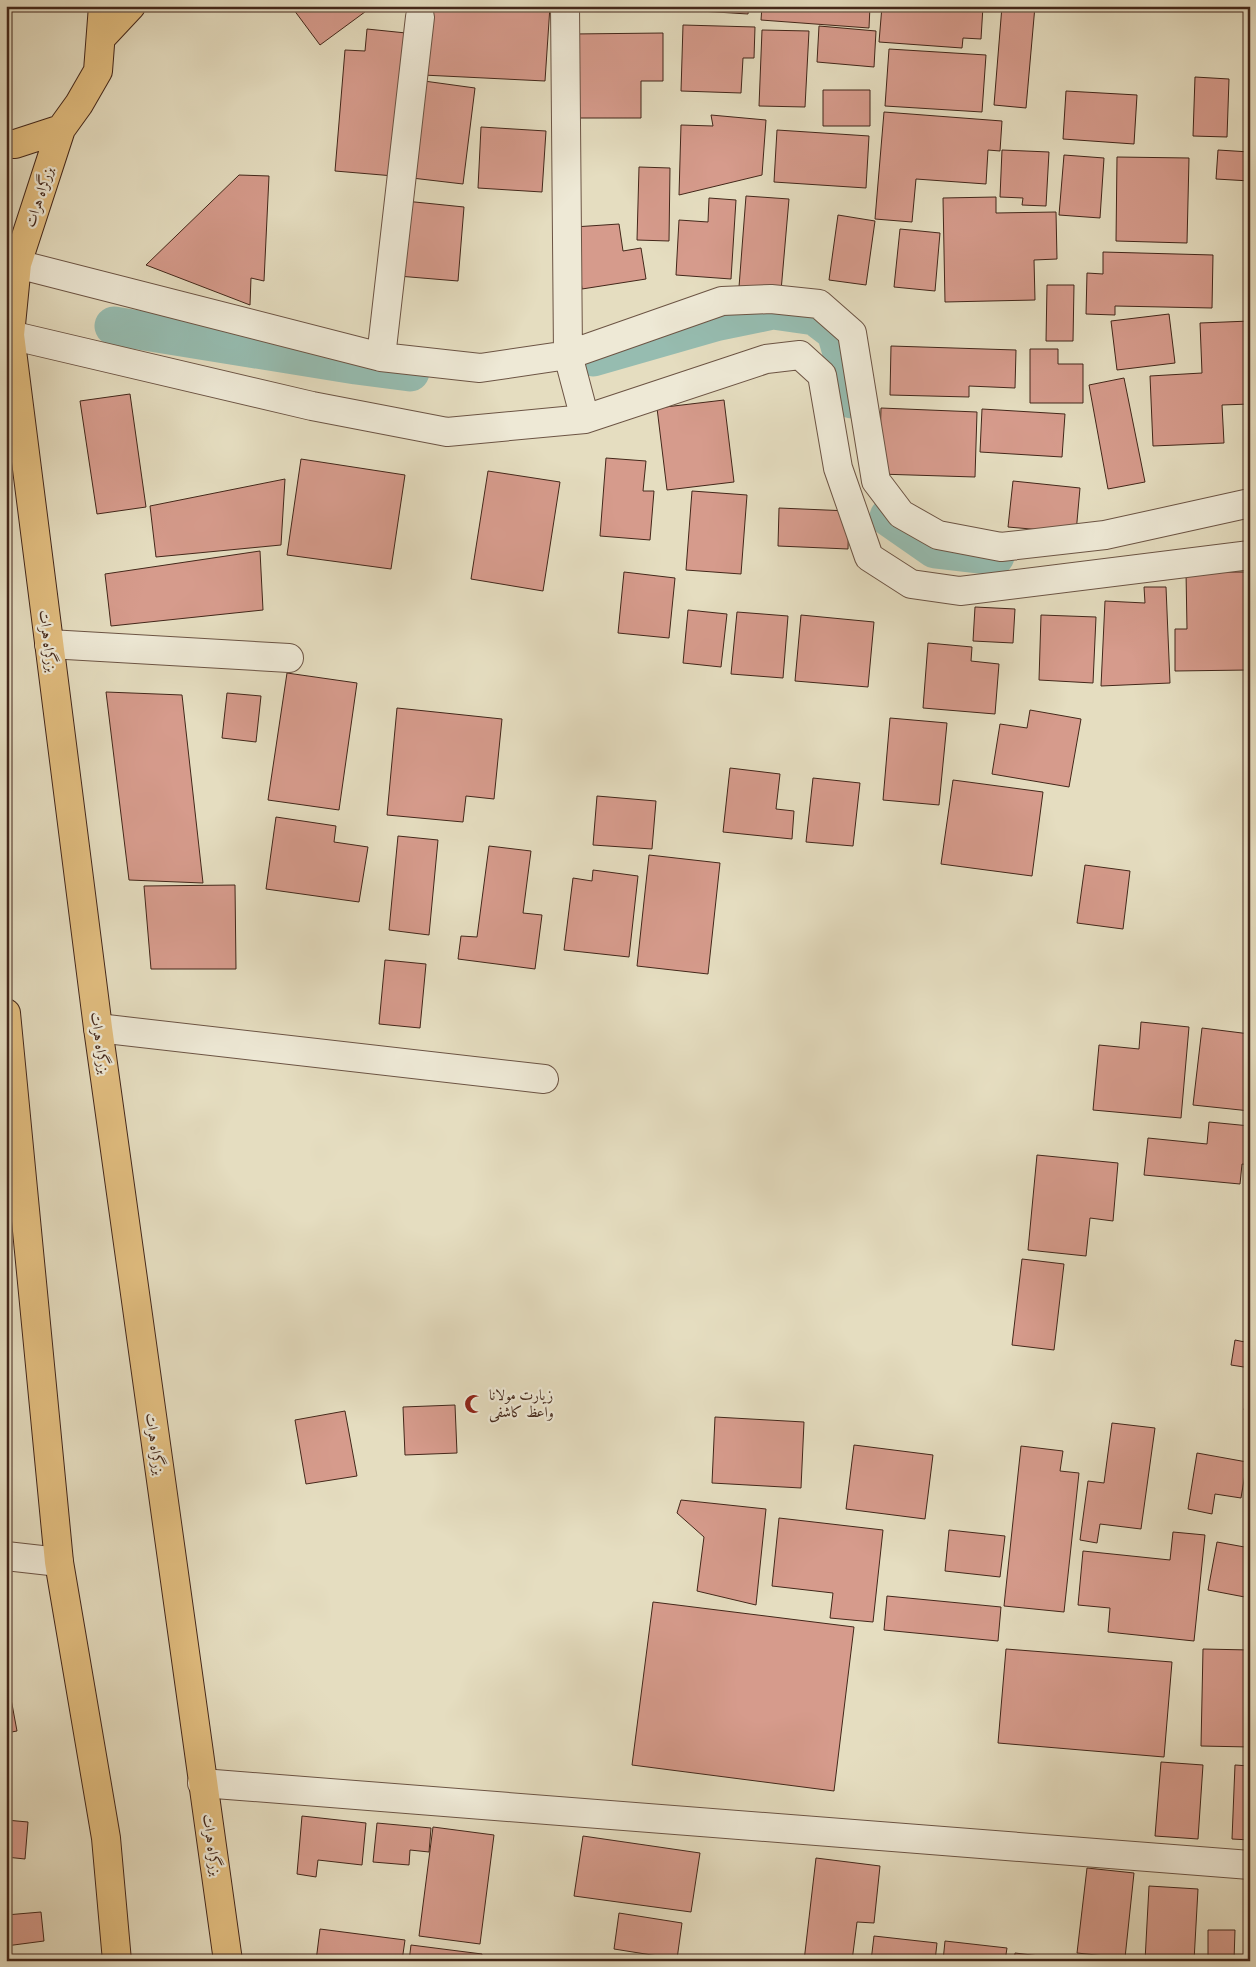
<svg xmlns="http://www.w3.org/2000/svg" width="1256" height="1967" viewBox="0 0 1256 1967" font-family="'Gentium Book Plus',Amiri,serif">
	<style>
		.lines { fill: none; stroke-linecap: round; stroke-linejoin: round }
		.canal { stroke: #96bcb0; stroke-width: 39 }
		.building { fill: #d69b8c; stroke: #43271a }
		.minor-casing { stroke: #6c5444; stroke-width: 30 }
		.trunk-casing { stroke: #43271a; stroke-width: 30 }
		.minor { stroke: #eee9d6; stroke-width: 28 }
		.trunk { stroke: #e2be80; stroke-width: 28 }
		.labels { text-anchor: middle; stroke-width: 4.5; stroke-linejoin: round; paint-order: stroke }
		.street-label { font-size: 15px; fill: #43271a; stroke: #eee9d6 }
		.poi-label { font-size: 15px; fill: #43271a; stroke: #eee9d6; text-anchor: start }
	</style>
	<rect width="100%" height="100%" fill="#e5ddc0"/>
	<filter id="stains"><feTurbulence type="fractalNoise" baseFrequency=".004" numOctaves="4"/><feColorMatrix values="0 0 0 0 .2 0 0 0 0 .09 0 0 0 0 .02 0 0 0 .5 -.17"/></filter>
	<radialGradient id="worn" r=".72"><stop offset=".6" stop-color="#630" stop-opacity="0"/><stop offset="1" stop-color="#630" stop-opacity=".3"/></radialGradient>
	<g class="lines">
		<path class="canal" d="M114 326 356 365 410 372
			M593 357 715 322 773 310 815 316 836 332 847 370 852 399
			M889 517 935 549 995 556"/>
	</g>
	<path class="building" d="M291 6H373L320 45Z
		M427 6H550L545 81 423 75Z
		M685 6H749L748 14 684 10Z
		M762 6H870L869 28 761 20Z
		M882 6H983L981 39 963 38 962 48 879 42Z
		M1002 6H1035L1026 108 994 105Z
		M683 25 755 27 754 58H743L741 93 681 91Z
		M819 26 876 31 874 67 817 62Z
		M367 29 406 33 394 176 335 171 345 50 365 51Z
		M762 30 809 31 805 107 759 106Z
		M663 33V81H641V118H574L573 34Z
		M889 49 986 55 982 112 885 106Z
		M1195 77 1229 79 1227 137 1193 136Z
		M424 81 475 88 463 184 412 178Z
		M823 90H870V126H823Z
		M1066 91 1137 95 1134 144 1063 139Z
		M884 112 1002 121 1000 151 988 150 986 184 916 179 912 222 875 219Z
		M711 115 766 120 762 175 679 195 681 125 713 126Z
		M481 127 546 131 542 192 478 188Z
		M777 130 869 136 866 188 774 182Z
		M1002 150 1049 152 1046 206 1022 205 1023 198 1000 197Z
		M1218 150 1250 152V181L1216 179Z
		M1064 155 1104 158 1100 218 1059 215Z
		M1117 157 1189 158 1187 243 1116 241Z
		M639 167 670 168 669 241 637 240Z
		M239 175 269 176 264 281 251 278 250 305 146 265Z
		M746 196 789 199 781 291 739 287Z
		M996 197V213L1056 212 1057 259 1034 260 1035 300 945 302 943 198Z
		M709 198 736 200 731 279 676 275 679 220 708 222Z
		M405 201 464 207 458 281 398 276Z
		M838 215 875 221 866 285 829 280Z
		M619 224 623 251 641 248 646 279 582 289 574 227Z
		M900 229 940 233 935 291 894 287Z
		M1103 252 1213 255 1212 308 1115 306V315L1086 314 1087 273 1103 274Z
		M1047 285H1074L1073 341H1046Z
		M1169 314 1175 363 1117 370 1111 321Z
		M1250 321V404L1222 405 1224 443 1153 446 1150 376 1202 373 1200 323Z
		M891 346 1016 350 1015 388 969 386V397L890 395Z
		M1030 349H1058V364H1083V403H1030Z
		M1124 378 1145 482 1108 489 1089 385Z
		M130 394 146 507 97 514 80 401Z
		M724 400 734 482 667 490 657 408Z
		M881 408 977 412 975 477 879 474Z
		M982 409 1065 414 1062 457 980 452Z
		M606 458 646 461 643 491H654L650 540 600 536Z
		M301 459 405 475 391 569 287 555Z
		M488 471 560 482 543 591 471 579Z
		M285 479 281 545 156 557 150 506Z
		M1013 481 1080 488 1076 533 1008 527Z
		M692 491 747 495 741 574 686 570Z
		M779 508 849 511 848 549 778 546Z
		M260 551 263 610 111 626 105 574Z
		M624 572 675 578 669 638 618 633Z
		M1186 572H1247L1248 670 1175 671V629H1187Z
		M1144 587H1166L1170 683 1101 686 1105 601 1145 603Z
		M975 607 1015 609 1013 643 973 641Z
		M688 610 727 614 721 667 683 663Z
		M737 612 788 616 783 678 731 674Z
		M801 615 874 622 868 687 795 681Z
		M1041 615 1096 617 1093 683 1039 680Z
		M928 643 972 647 971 661 999 664 995 714 923 708Z
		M287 673 357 683 339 810 268 800Z
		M106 692 182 695 203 883 129 880Z
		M227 693 261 696 256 742 222 738Z
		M397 708 502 719 494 799 466 796 463 822 387 815Z
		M1030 710 1081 719 1069 787 992 774 1000 724 1027 728Z
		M890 718 947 723 939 805 883 800Z
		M1250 737V816H1249L1245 738Z
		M730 768 780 774 776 809 794 811 792 839 723 832Z
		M813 778 860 783 853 846 806 842Z
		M953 780 1043 792 1032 876 941 864Z
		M597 796 656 801 652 849 593 845Z
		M276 817 336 826 334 842 368 847 359 902 266 889Z
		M398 836 438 840 429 935 389 930Z
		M489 846 531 851 523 913 542 915 535 969 458 959 461 936 477 937Z
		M649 855 720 863 708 974 637 966Z
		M1085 865 1130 871 1123 929 1077 923Z
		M593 870 638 876 629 957 564 950 573 878 592 881Z
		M235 885 236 969H151L144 886Z
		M385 960 426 964 420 1028 379 1024Z
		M1141 1022 1189 1027 1181 1118 1093 1110 1099 1045 1139 1049Z
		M1202 1028 1250 1034V1111L1193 1105Z
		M1209 1122 1250 1126V1165L1242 1164 1240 1184 1144 1175 1148 1138 1207 1144Z
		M1037 1155 1118 1163 1113 1221 1090 1218 1086 1256 1028 1250Z
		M1022 1259 1064 1264 1054 1350 1012 1345Z
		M1235 1340 1250 1343V1368L1231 1365Z
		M1250 1378V1410H1244Z
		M455 1405 457 1453 405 1455 403 1407Z
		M345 1411 357 1476 306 1484 295 1420Z
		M715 1417 804 1422 801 1488 712 1483Z
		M1112 1423 1155 1428 1141 1529 1100 1524 1097 1543 1080 1540 1088 1481 1104 1483Z
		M854 1445 933 1455 925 1519 846 1509Z
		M1021 1446 1063 1451 1060 1471 1079 1473 1064 1612 1004 1606Z
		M1197 1453 1247 1462 1241 1498 1215 1494 1212 1514 1188 1509Z
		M681 1500 766 1509 756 1605 697 1591 704 1537 677 1513Z
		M779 1518 883 1530 873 1622 830 1618 833 1593 772 1586Z
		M949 1530 1005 1536 1000 1577 945 1571Z
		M1173 1532 1205 1535 1194 1641 1108 1632 1110 1608 1078 1605 1083 1551 1170 1560Z
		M1217 1542 1250 1548V1598L1208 1590Z
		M887 1596 1001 1607 998 1641 884 1630Z
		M653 1602 854 1627 834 1791 632 1765Z
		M1006 1649 1172 1662 1164 1757 998 1743Z
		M1203 1649 1250 1650V1747L1201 1746Z
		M6 1672 17 1731 6 1733Z
		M1161 1762 1203 1765 1198 1839 1155 1836Z
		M1235 1765 1250 1766V1840L1232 1839Z
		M302 1816 366 1823 362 1865 318 1860 316 1877 297 1874Z
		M6 1820 28 1822 25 1859 6 1857Z
		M377 1823 431 1828 429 1852 410 1850 409 1865 373 1862Z
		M433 1827 494 1835 480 1944 419 1936Z
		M583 1836 700 1853 691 1912 574 1896Z
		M816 1858 880 1866 874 1923 857 1922 852 1961H804Z
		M1087 1868 1134 1873 1125 1958 1077 1953Z
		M1149 1886 1198 1889 1194 1961H1145Z
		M41 1912 44 1941 6 1946V1915Z
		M619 1913 682 1923 677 1959 614 1949Z
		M320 1929 405 1940 402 1961H316Z
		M1208 1930H1235L1234 1961H1208Z
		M874 1936 937 1943 935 1961H871Z
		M945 1941 1007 1948 1005 1961H943Z
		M411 1945 482 1954 481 1961H409Z
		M1015 1953 1073 1960V1961H1014Z
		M6 1957 47 1961H6Z"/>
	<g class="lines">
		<g class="minor-casing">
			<path id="minor" d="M565 6 568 355 585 419
				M17 264 381 357 480 368 568 355 722 301 771 299 819 304 852 333 876 481 901 514 938 535 1001 547 1105 535 1250 503
				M10 335 312 406 447 432 585 419 766 359 800 355 822 375 838 468 869 557 911 584 960 591 1250 555
				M381 357 420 17
				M49 644 289 658
				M98 1028 544 1079
				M6 1556 59 1562
				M202 1783 1250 1865"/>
		</g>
		<g class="trunk-casing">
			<path id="trunk" d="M103 6 98 71 79 104 61 129 17 264 10 335 98 1028 228 1961
				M102 37 131 6
				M6 144H15L61 129
				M6 1013 59 1562 106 1838 117 1961"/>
		</g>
		<use href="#minor" class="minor"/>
		<use href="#trunk" class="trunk"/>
	</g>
	<defs>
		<g id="mosque-bare" transform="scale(1.5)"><path d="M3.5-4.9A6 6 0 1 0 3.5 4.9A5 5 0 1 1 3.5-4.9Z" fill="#8f2418" stroke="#eee9d6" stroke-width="2.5" paint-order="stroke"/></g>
	</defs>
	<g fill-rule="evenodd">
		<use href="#mosque-bare" x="474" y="1404"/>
	</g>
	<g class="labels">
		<g class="street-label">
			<text transform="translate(39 197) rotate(-72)" y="5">بزرگراه هرات</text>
			<text transform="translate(48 641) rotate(83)" y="5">بزرگراه هرات</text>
			<text transform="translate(100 1043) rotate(82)" y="5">بزرگراه هرات</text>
			<text transform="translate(155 1444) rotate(82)" y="5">بزرگراه هرات</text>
			<text transform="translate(212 1845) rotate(82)" y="5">بزرگراه هرات</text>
		</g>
		<g class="poi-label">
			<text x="489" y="1400">زیارت مولانا<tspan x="489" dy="17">واعظ کاشفی</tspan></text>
		</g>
	</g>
	<rect width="1256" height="1967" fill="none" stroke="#e5ddc0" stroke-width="25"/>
	<rect x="8" y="8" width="1241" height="1952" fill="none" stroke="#43271a" stroke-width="2.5"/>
	<rect x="12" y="12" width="1231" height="1942" fill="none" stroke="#43271a"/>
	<rect width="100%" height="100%" filter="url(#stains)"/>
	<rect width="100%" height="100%" fill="url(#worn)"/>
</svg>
